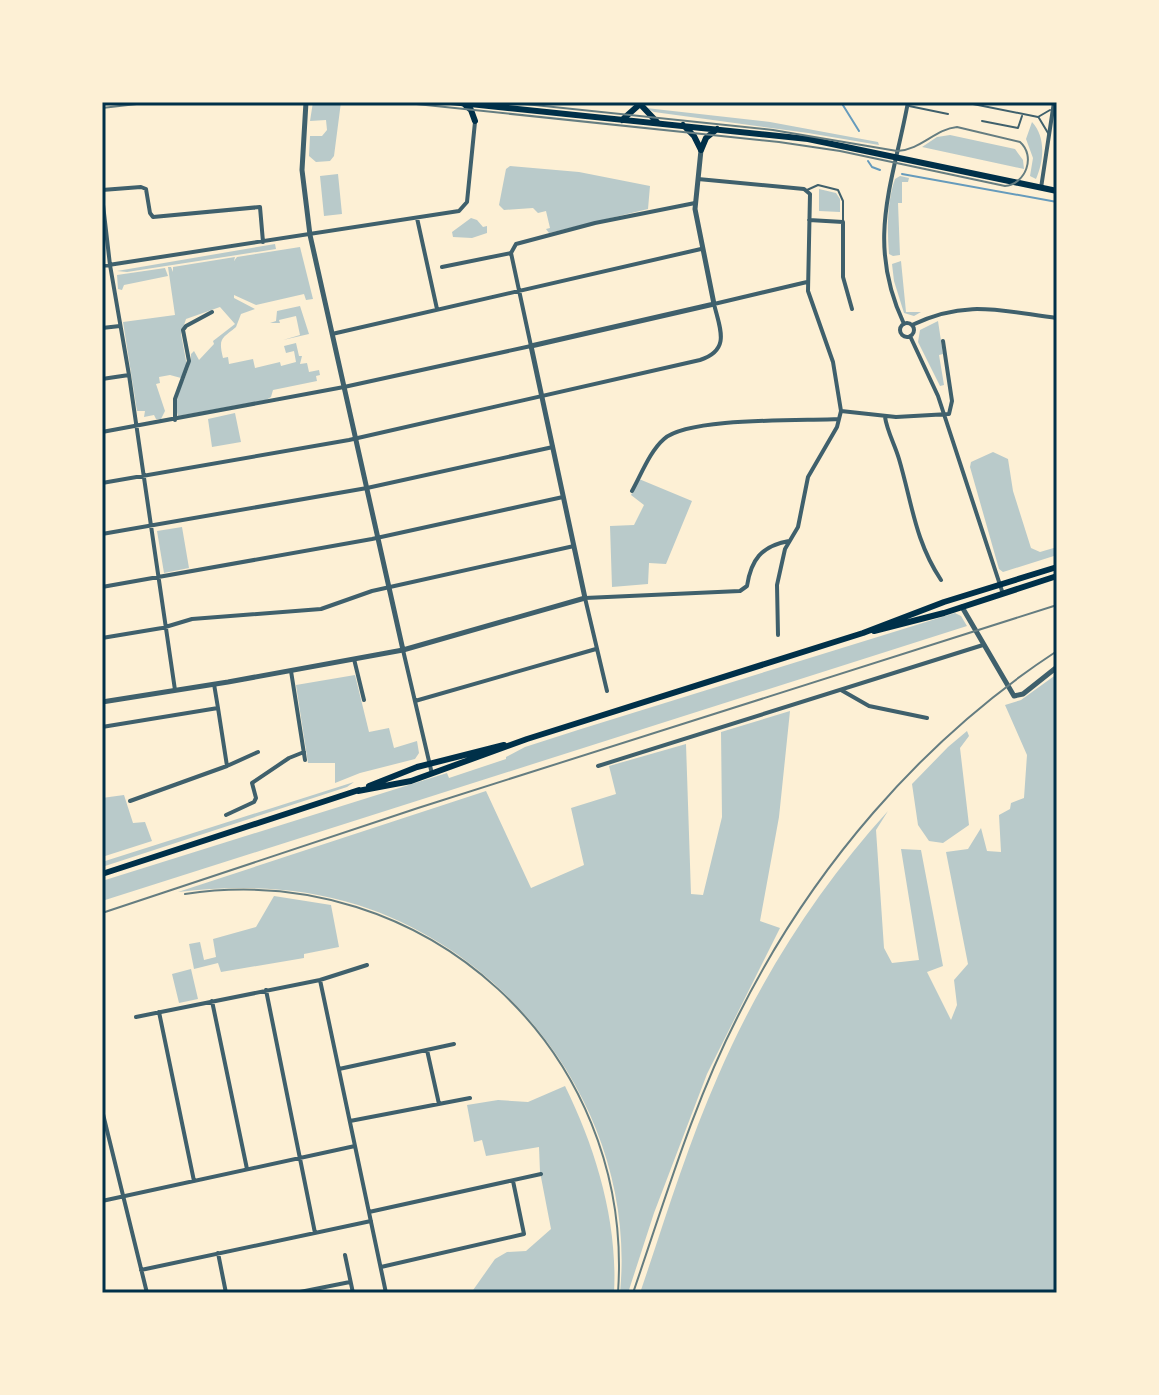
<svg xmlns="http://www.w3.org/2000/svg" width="1159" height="1395" viewBox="0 0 1159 1395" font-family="'Source Sans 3',sans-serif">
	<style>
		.green { fill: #b9caca }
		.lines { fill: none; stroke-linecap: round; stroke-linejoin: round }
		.stream { stroke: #669bbc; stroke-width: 2 }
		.service { stroke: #3f606c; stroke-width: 2 }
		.minor { stroke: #3f606c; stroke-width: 4 }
		.tertiary { stroke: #3f606c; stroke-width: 5 }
		.secondary { stroke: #003049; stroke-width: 6 }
		.tram { stroke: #657d81; stroke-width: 2 }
		.rail { stroke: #657d81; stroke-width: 2 }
		.neatline { fill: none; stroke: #003049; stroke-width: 3 }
	</style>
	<rect width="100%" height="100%" fill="#fdf0d5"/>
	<path class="green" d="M313 102H341L334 156 330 161 316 162 309 156 310 136H322L327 130 326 120 310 121Z
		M646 108 770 122 878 142 879 145 808 133 654 112Z
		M1032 122C1046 137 1044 161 1036 179L1030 176 1033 158 1026 139Z
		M950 135 1015 149 1023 160 1024 169 922 147 937 137Z
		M510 166 579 172 650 186 648 209 549 233 546 229 550 228 546 211 538 213 533 208 504 210 499 205 506 169Z
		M338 174 342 214 324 216 320 176Z
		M900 176 909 178 908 182H902V203H898L900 255 893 256 889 254C887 229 887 202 895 179Z
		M819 189 836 193 840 199V212L819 211Z
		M471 218 477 220 483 227 487 226V233L472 238 453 237 452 232Z
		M275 244 276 249 127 272 117 271Z
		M300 247 313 299 306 300 304 294 256 305 234 295V298L255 309 241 314 236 327C222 339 218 337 223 358L228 357 229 364 253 359 255 368 280 362 281 366 296 362 294 351 286 353 284 346 296 343 299 356H302L300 364 307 363 309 372 319 370 320 375 316 376 317 381 273 390 271 397 266 400 178 416C171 394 191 376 191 354L194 351 199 360 214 344 213 341 235 324 220 307 186 319 181 334 187 366 181 378 170 375 159 377 160 383 156 384 165 411 161 419H156L154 415 144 417 145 411H137L123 322 175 315 168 267H171L173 272V267L235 257 234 261 237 257Z
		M901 261 906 312H921L914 316 904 313 894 281 892 264Z
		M165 268 168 276 124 285 122 290 118 289 117 275Z
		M300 306 309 334 283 340 300 335 296 316 279 320 280 323H270L276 321 277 311Z
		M938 321 943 354 939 355 944 385 940 386 918 342 920 330Z
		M235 413 241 442 212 447 208 419Z
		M993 452 1008 459 1013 491 1031 548 1040 552 1057 547V555L1003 572 999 569 970 467 971 462Z
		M639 479 692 501 666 564 649 563 648 584 612 587 610 526 634 525 644 505 631 495Z
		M182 527 189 568 164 573 157 531Z
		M955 613 961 616 967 626 102 901V881L447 773 449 778 506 759V757L525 747 581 729Z
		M1057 674V1293H640C665 1220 687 1146 718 1076 760 979 817 889 888 811L876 830 884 948 892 963 919 960 901 849 921 850 943 966 927 972 951 1020 957 1005 954 980 968 964 946 852 968 849 981 828 987 851 1001 852 999 815 1010 809 1011 803 1024 798 1027 755 1005 705 1021 700Z
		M355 675 369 732 389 728 394 748 417 741 419 753 415 759 360 773 335 783V763H308L296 685Z
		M790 711 779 817 760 921 780 928 707 1074 654 1213 628 1293H620C637 1122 520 957 358 905 298 886 240 885 178 892L486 791 531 888 584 865 571 808 616 794 609 766 686 744 691 894 703 895 722 817 721 732Z
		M967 731 969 736 960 748 969 825 943 843 929 841 918 825 912 784 948 747Z
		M354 782 347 787 102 867V862Z
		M124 795 133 823 145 822 152 841 102 857V798Z
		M274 896 331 905 339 947 304 954V958L221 972 218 963 194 969 189 944 200 942 204 960 216 957 213 939 256 927Z
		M191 969 198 999 179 1003 172 974Z
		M565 1086C596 1149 618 1222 614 1293H471L495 1259 507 1252 526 1251 551 1229 540 1172 539 1147 486 1156 482 1140 474 1142 467 1105 498 1100 528 1102Z"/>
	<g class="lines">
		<path class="stream" d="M841 102 859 131
			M868 161 872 167 880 170
			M902 174 1057 202"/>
		<path class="service" d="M963 102 1038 117 1050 110
			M909 106 948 114
			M1039 118 1048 133
			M982 121 1018 128 1022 116
			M807 190 818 185 838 190 843 201V221"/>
		<path class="minor" d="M698 179 804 189 810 194 808 291 833 362 841 411 837 427 808 477 798 527 785 549 777 585 778 635
			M1041 188 1054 102
			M102 190 141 187 146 189 150 213 153 217 260 207 263 242
			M102 196 110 265 129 375 175 690
			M417 218 437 309
			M809 220 843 222V277L852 309
			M102 266 459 211 467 202 475 122
			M442 267 511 253
			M900 330a7 7 0 1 1 14 0a7 7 0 1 1-14 0Z
			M904 324C865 241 893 184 908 102
			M912 325C966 299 1001 311 1057 318
			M102 328 120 326
			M332 334 701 249
			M910 336 938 396 1003 594
			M102 379 129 375
			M841 411 896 417 949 414 952 401 943 341
			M885 417C887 431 895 445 899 459 912 503 915 541 941 580
			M175 420V399L189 361 183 330 186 326 212 312
			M102 432 344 387 531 346 511 253 516 244 595 223 695 203
			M102 483 349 440 700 360C731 350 720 329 714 304L807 282
			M632 491C641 475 650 451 664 439 689 417 802 421 839 419
			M102 534 367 488 553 447
			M102 587 372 539 563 497
			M102 638 162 628 192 619 321 609 372 591 574 546
			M403 650 432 774
			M354 659 364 700
			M291 671 305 760
			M841 690 869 706 927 718
			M607 691 585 598 740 591 747 586C751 560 761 546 789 541
			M415 701 596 649
			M102 727 218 708 214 684
			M227 766 258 752
			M598 766 983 645
			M130 801 227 766 218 708
			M226 815 254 802 256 798 252 783 289 758 304 752
			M320 980 386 1293
			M266 990 315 1233
			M212 1001 247 1169
			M159 1012 194 1181
			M136 1017 320 980 367 965
			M427 1050 439 1104
			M339 1069 454 1044
			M102 1110 147 1293
			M350 1121 470 1098
			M102 1201 355 1146
			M369 1212 541 1174
			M218 1253 226 1293
			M345 1255 353 1293
			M381 1267 524 1234 513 1181
			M141 1270 371 1221
			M295 1293 350 1282"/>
		<path class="tertiary" d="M306 102 302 170 310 235 403 650
			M962 607 1014 696 1023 694 1057 667
			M102 702 228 682 403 650 585 598 531 346 714 304 695 209 701 150"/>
		<path class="secondary" d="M451 102 808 139 1057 191
			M463 103 471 110 475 121
			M622 120 640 104 657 122
			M683 125 694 136 701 150
			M701 150 706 138 717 129
			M874 631 944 613 1057 576
			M369 786 417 767 504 745
			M358 791 411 781 527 739 863 633 944 602 1057 567
			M102 874 359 790"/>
		<path class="tram" d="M397 102 779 142 840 151 1005 186C1026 184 1036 156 1020 142L957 127C935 129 921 150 897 151L773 130 505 102
			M102 108 154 102"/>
		<path class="rail" d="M185 894C425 858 635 1050 618 1293
			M102 913 418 808 1057 605
			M633 1293C665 1200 693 1104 738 1016 810 871 921 740 1057 651"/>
	</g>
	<rect width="1159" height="1395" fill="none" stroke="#fdf0d5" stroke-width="208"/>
	<rect x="104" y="104" width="951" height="1187" class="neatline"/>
</svg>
